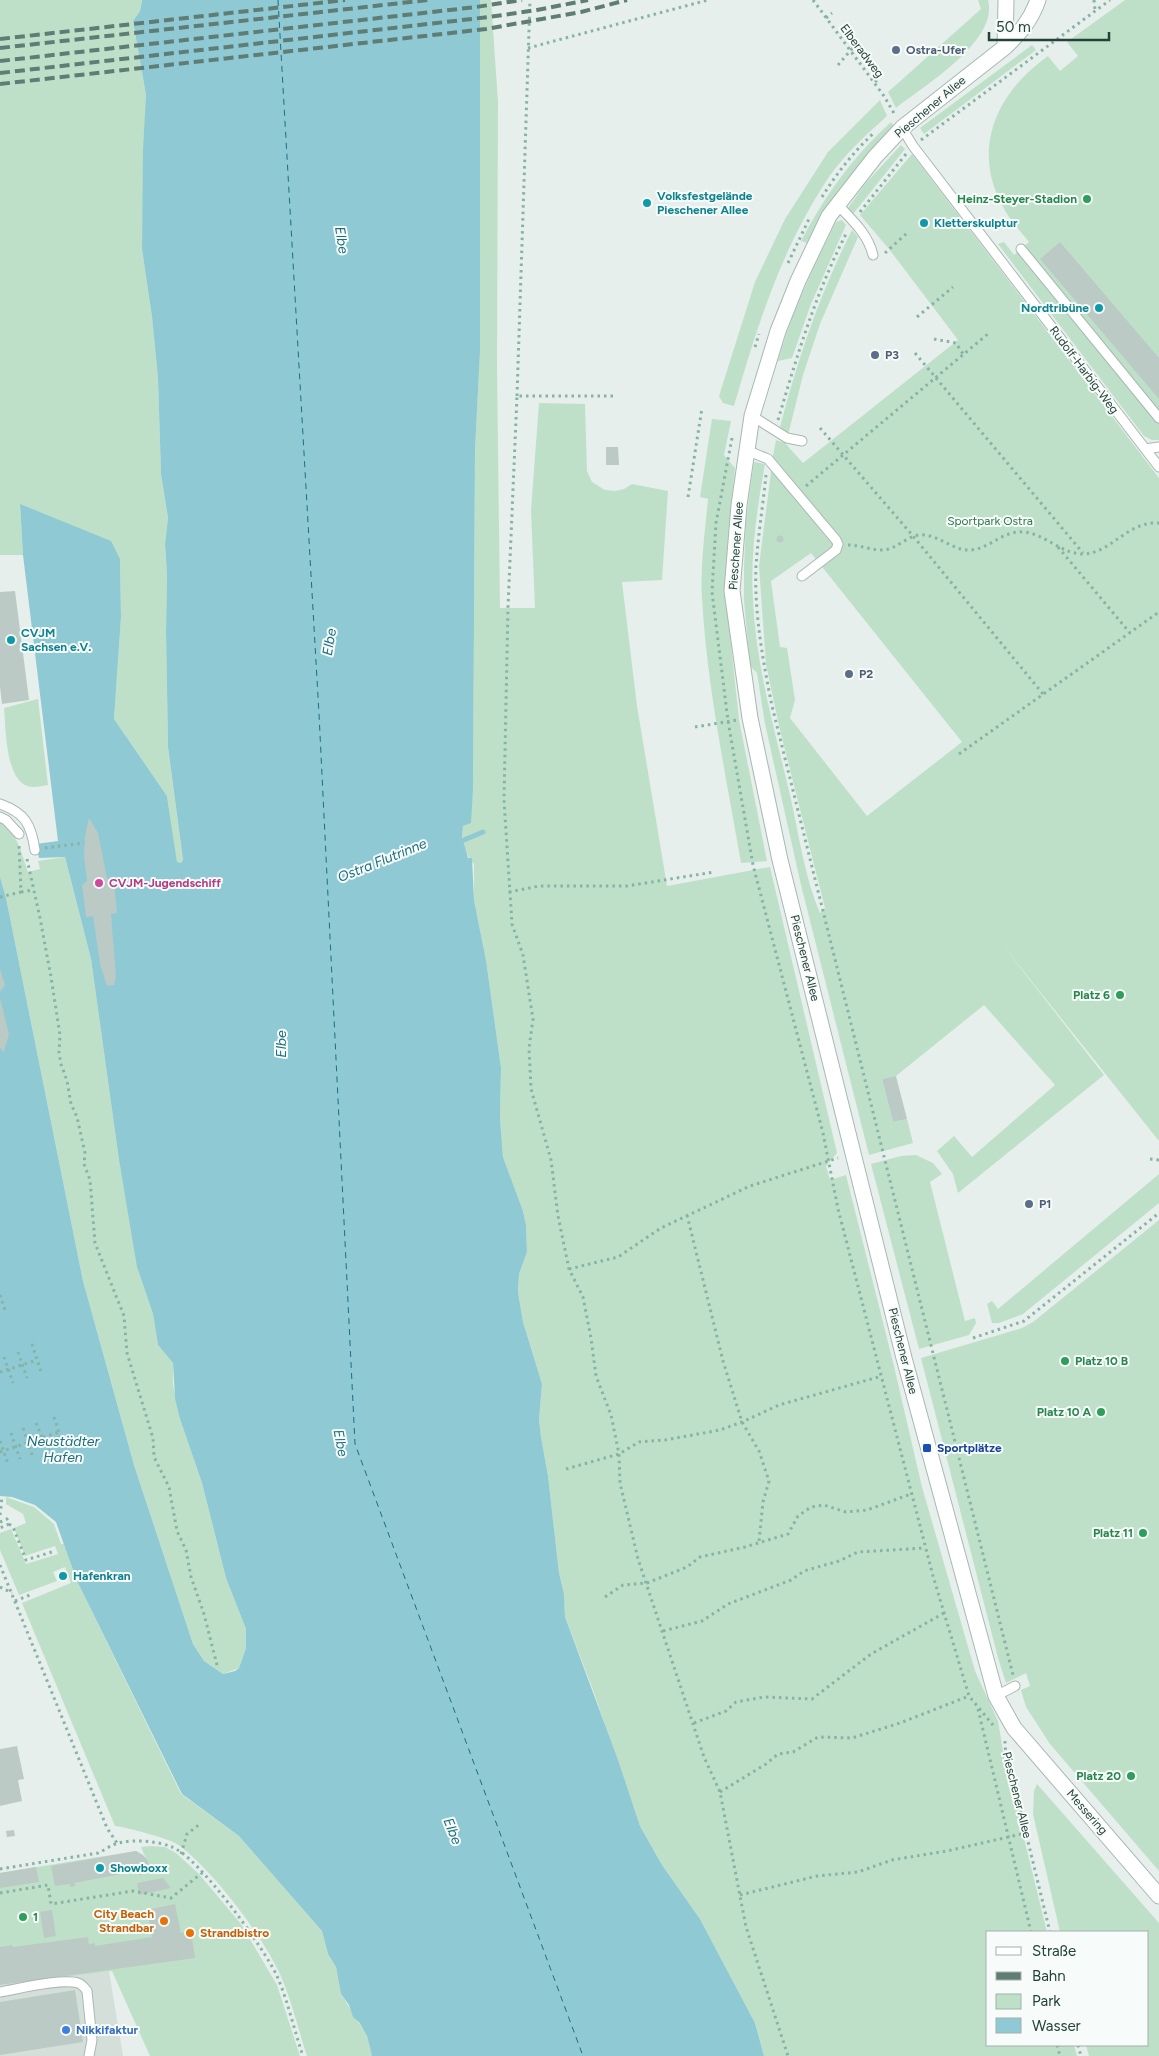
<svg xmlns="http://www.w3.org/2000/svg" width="1159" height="2056" viewBox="0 0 1159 2056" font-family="Figtree,sans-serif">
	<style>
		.built { fill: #d4dfda }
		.green { fill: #bfe0c8; fill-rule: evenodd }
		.water { fill: #8ec9d4 }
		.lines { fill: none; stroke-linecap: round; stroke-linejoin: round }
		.stream { stroke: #8ec9d4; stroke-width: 5 }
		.ferry { stroke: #1c6f80; stroke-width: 1; stroke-dasharray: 6 5; stroke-linecap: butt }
		.building { fill: #bbcac4 }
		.service-casing { stroke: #a8b8b2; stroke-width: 11 }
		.minor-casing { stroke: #a8b8b2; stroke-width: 17 }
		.path { stroke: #86b3a5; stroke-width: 3; stroke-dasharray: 2.5 4; stroke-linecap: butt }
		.service { stroke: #fff; stroke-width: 9 }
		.minor { stroke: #fff; stroke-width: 15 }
		.rail { stroke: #5f7d75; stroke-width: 4; stroke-dasharray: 10 5; stroke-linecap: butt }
		.service-dot { fill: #5c6f8a; stroke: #f7fbf9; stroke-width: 2 }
		.leisure-dot { fill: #2e9e5b; stroke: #f7fbf9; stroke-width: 2 }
		.culture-dot { fill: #0f9aa8; stroke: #f7fbf9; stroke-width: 2 }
		.hotel-dot { fill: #d1479c; stroke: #f7fbf9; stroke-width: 2 }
		.transit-dot { fill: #1a4fb4; stroke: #f7fbf9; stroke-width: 2 }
		.food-dot { fill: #e8710a; stroke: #f7fbf9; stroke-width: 2 }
		.shop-dot { fill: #3f7fe0; stroke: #f7fbf9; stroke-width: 2 }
		.labels { text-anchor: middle; stroke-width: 4; stroke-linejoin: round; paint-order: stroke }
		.service-label { font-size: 12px; font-weight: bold; fill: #4e5e75; stroke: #f7fbf9; text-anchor: start }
		.street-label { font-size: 12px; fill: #24423a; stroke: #f7fbf9 }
		.culture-label { font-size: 12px; font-weight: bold; fill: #0d838f; stroke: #f7fbf9; text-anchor: start }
		.leisure-label { font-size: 12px; font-weight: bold; fill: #27864d; stroke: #f7fbf9; text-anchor: end }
		.park-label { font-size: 12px; fill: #2d7a4b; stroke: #f7fbf9 }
		.hotel-label { font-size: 12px; font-weight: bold; fill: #b23c85; stroke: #f7fbf9; text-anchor: start }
		.transit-label { font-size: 12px; font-weight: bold; fill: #164399; stroke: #f7fbf9; text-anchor: start }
		.food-label { font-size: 12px; font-weight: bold; fill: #c56008; stroke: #f7fbf9; text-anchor: end }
		.shop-label { font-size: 12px; font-weight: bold; fill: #366cbe; stroke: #f7fbf9; text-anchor: start }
		.water-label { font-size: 14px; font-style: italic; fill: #1c6f80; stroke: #f7fbf9 }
	</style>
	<rect width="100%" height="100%" fill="#e6efeb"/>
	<path class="built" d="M99 1971 100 1972 109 1971 123 2056H0V1985Z"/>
	<path class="green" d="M0 0H142L140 11 133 21 146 95 142 249 152 317 158 378 161 474 168 518 165 544 167 575 166 632 168 747 183 861 181 863H177L167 796 114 719 121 617 120 559 20 505 23 555H0Z
		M480 0H491L498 102 497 367 500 608H535L531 511 539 403 585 404 587 471 592 482 605 490 615 491 624 489 632 484 668 491 662 580 622 582 637 706 667 886 770 867 837 1153 826 1166 830 1180 846 1175 893 1362 922 1487 975 1671 998 1721 1004 1757 1047 1932H988V2045H1074L1077 2056H764L755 2023 700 1919 662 1865 640 1826 593 1690 565 1617 564 1594 559 1573 548 1476 541 1437 539 1420 542 1384 523 1322 518 1292 519 1274 527 1252 526 1225 523 1211 503 1157 500 1118 501 1068 486 960 474 900V864C465 855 460 838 463 826L470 823 473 790 475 450 480 352Z
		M978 0H988C999 41 924 86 896 108L888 92 981 9Z
		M1125 0H1159V440H1152L1144 436 998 244 1004 242 1014 255 1029 242C1019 230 1009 219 1002 205 971 147 998 91 1048 56L1060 71 1078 56 1067 42Z
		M1032 45 1036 50 924 134 920 128Z
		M880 100 887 116C866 135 845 154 829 177 782 247 757 326 734 406L723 403 719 396 755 282 785 219 828 152Z
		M891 122 894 126C859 162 830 199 807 243L801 241C827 193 851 159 891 122Z
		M901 145 905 149 853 214 848 208 865 184Z
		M912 154 1159 478V1141L1001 943 1104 1075 958 1193 953 1174 937 1151 954 1136 972 1157 1055 1085 984 1005 896 1076 882 1079 893 1122 907 1119 913 1143 869 1155 801 885 765 724 757 673 750 666 744 600V566L746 520 754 462 765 464C757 509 750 555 753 601 756 666 775 731 790 795 799 834 804 876 820 913L825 908 779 726 766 664 759 566 773 456 776 440 785 443 803 463 958 340 889 249 860 215ZM811 553 962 742 867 816 790 718 795 700 787 648 780 647 771 581Z
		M842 220 846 225 811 304 792 358 778 361C792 312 813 268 836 222Z
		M852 230 858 237 820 324 803 375 788 435 780 427C798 358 820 293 852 230Z
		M712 419 731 421 724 455 735 468 730 514 725 588 739 720 767 861 741 863C726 776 707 687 702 598 700 565 705 532 708 499L700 497Z
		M38 699 48 785C43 786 37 787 32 787 5 785 6 728 4 708Z
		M0 822C17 831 22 855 28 872L40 869 38 861 65 857 91 959 119 1160 139 1273 153 1314 158 1345 173 1363V1384L179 1416 202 1483 226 1578 246 1629V1648L239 1668 223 1674 204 1661 193 1644 134 1465 83 1281 6 898 0 877Z
		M916 1155 933 1163 942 1174 930 1182 965 1321 975 1318 976 1323 969 1335 919 1349 871 1164 901 1156Z
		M1159 1174V1203L1023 1314 999 1323H992L987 1304 992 1301 998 1309Z
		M1159 1220V1871L1050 1744 1026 1707 1021 1690 1030 1686 1026 1673 1006 1683 998 1658 921 1358 1022 1328 1033 1322Z
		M6 1497 34 1507 54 1524 61 1544H64L77 1581 181 1794 239 1836 322 1931 328 1954 336 1967 341 1994 367 2036 372 2056H307C298 2029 291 1998 279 1972 261 1934 212 1869 177 1844 170 1839 125 1827 115 1826L22 1603 71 1583 65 1567 53 1572 57 1581 19 1595 0 1550V1533L11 1529 26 1564 58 1554 55 1546 25 1556 14 1528 26 1523 23 1514 6 1504Z
		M1037 1784 1159 1923V2056H1089L1086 2045H1148V1932H1060L1033 1814 1034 1791Z
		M151 1846 165 1847 176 1853 198 1873 241 1924 277 1985 300 2056H150L112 1971 0 1985V1873L136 1851 146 1859 141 1847Z"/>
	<path class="water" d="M142 0H480V352L475 450 473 790 471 823 463 826 462 837 468 858H472L474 900 486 960 501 1068 500 1118 503 1157 523 1211 526 1225 527 1252 519 1274 518 1292 523 1322 542 1384 539 1420 541 1437 548 1476 559 1573 564 1594 565 1617 618 1760 640 1826 662 1865 700 1919 755 2023 764 2056H372L367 2036 359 2022 353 2017 349 2005 341 1994 336 1967 328 1954 322 1931 239 1836 182 1794 77 1581 56 1522 35 1505 12 1497 0 1496V877L6 898 83 1281 134 1465 193 1644 204 1661 223 1674 235 1671 239 1668 246 1648V1629L226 1578 202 1483 179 1416 175 1398 173 1363 158 1345 153 1314 137 1267 119 1160 91 959 65 857 39 858 36 844 58 841 23 555 20 504 111 541 120 559 121 617 114 719 167 796 177 862 181 863 183 860 168 747 166 632 167 575 165 544 168 518 161 474 158 378 152 317 142 249 143 150 146 95 133 21 140 11Z"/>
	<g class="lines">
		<path class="stream" d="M459 842 483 832"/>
		<path class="ferry" d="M278 0 319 714 355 1444 583 2056"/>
	</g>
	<path class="building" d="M1060 242 1159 358V399L1040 259Z
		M606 447H618L619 465H606Z
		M776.5 539a3.5 3.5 0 1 1 7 0a3.5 3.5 0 1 1-7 0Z
		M15 591 29 700 2 704 0 687V592Z
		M89 818 98 833 107 878 114 882 117 913 111 914 116 976 114 985 107 986 100 964 93 916 86 917 82 885 87 881 84 855 85 836Z
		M0 969 5 985 0 992Z
		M0 998 9 1034 4 1052 0 1048Z
		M896 1076 907 1119 893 1122 882 1079Z
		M17 1746 24 1779 18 1780 22 1801 0 1806V1749Z
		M14 1830 15 1836 7 1837 6 1831Z
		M136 1851 143 1855 148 1861 150 1869 142 1871V1875H139L138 1871 74 1883 75 1886 70 1887V1884L55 1886 51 1866Z
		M36 1867 39 1882 0 1888V1873Z
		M163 1878 171 1888 139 1895 137 1883Z
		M175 1904 181 1933 191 1931 195 1958 0 1985V1947L12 1945 13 1947 88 1937 89 1944 95 1943V1946L152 1937 147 1910Z
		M52 1910 56 1936 44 1938 40 1912Z
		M75 1990 83 2042 0 2055V2002Z"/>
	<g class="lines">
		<g class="service-casing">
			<path id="service" d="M902 128 913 146 1159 467
				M838 205C852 220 868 234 873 255
				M1021 249 1159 418
				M752 416 787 438 802 441
				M1145 449 1159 447
				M746 450 768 459 836 540 838 544 836 550 802 576
				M0 804C25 813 31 824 35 850
				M0 817 6 820 19 834
				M996 1696 1015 1686
				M0 1992C18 1989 62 1978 78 1983 82 1984 84 1987 87 1991L92 2040 89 2056"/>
		</g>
		<g class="minor-casing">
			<path id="minor" d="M1038 0C1031 20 1020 33 1005 47L902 128 875 157 829 216 798 281 778 331 752 416 739 505 732 591 750 718 780 860 904 1358 996 1696 1014 1728 1159 1896
				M1005 47 1006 0"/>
		</g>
		<path class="path" d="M813 0 884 96 895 115
			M1094 0 1095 10
			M826 18 832 13
			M528 48 708 0
			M838 65 856 44
			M875 82 879 78
			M921 140 1110 0
			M822 197C837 173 854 151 875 132
			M860 212 906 154
			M885 253 907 233
			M788 263 809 219
			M917 317 953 287
			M934 339 956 343 963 354
			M755 347 759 334
			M915 353 1083 553
			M517 396 530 0
			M613 396H517L508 607 504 800 512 924 523 955 533 1019 529 1048 531 1089 551 1160 558 1216 569 1269 583 1297 591 1338 596 1376 611 1415 619 1454 620 1483 638 1559 704 1757 720 1792 746 1927 788 2056
			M778 420C797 356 816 292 847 232
			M820 428 913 536 1043 694
			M732 438 716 523 712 592 728 721 753 865 823 1133 838 1209 933 1576 969 1696 993 1725
			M766 475C763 505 758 536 756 566 754 613 763 661 772 706L1013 1675
			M806 486 989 333
			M688 497 702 408
			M848 545C860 545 870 550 882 550 897 550 909 533 924 535 940 536 954 551 970 550 990 549 1003 530 1023 532 1044 533 1061 554 1083 554 1112 553 1127 521 1159 523
			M1058 547 1130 633
			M695 727 737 720
			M959 754 1159 612
			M45 848 84 843
			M27 859 40 918 51 977 60 1035 59 1053 61 1064 67 1081 71 1104 77 1117 85 1153 84 1164 90 1180 95 1243 124 1316 127 1353 153 1438 154 1457 169 1487 177 1531 186 1550 191 1577 204 1614 218 1669
			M21 892 33 890
			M509 892 539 886H627L714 872
			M0 897 21 892 19 845
			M1150 1159 1159 1160
			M687 1215 723 1361 742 1422 759 1451 769 1481 763 1502 759 1541
			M569 1269 618 1257 661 1228 750 1186 838 1158
			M0 1295 5 1310
			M973 1338 1024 1321 1159 1213
			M32 1344 42 1375
			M18 1352 27 1378
			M4 1357 13 1383
			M0 1372 37 1360
			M54 1417 63 1445
			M36 1423 42 1437
			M23 1428 32 1455
			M11 1433 20 1459
			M44 1437 49 1450
			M0 1441 8 1464
			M0 1452 59 1432
			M566 1469 619 1454 639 1442 665 1440 720 1430 742 1422 779 1405 882 1376
			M0 1515 2 1497
			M0 1522 7 1519 9 1524 0 1528
			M9 1524 13 1527 26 1560 55 1551
			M0 1565 107 1828 117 1843
			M0 1587 12 1593
			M605 1597 623 1585 647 1583 687 1567 700 1557 745 1547 788 1534 798 1516 811 1507 824 1505 846 1512 867 1510 911 1494
			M15 1601 30 1595
			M663 1631 702 1621 728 1604 791 1580 804 1571 839 1561 858 1552 925 1548
			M978 1709 1031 1932
			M694 1723 726 1711 736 1702 764 1697 812 1699 871 1654 944 1613
			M1005 1741V1747L1050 1932
			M720 1792 766 1764 778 1754 793 1752 818 1737 852 1738 900 1723 969 1696
			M181 1854 187 1834 200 1824
			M0 1869 98 1853C105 1850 112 1844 119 1843 134 1839 157 1841 172 1847 199 1857 264 1948 277 1976 288 2001 294 2030 303 2056
			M0 1893 48 1885 51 1904 133 1891 171 1898 203 1872
			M740 1895 817 1876 858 1872 892 1860 947 1851 1026 1833
			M1057 2045 1060 2056
			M1078 2045 1081 2056"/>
		<use href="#service" class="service"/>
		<use href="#minor" class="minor"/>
		<path class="rail" d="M0 39 345 0
			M0 48 428 0
			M0 61 476 7 522 0
			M0 73 489 17 537 10 588 0
			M0 84 486 29 581 12 627 0"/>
	</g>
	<g class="service-dot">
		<circle cx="896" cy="50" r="5"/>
		<circle cx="875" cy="355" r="5"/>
		<circle cx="849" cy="674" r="5"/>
		<circle cx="1029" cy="1204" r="5"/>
	</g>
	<g class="leisure-dot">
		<circle cx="1087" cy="199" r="5"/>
		<circle cx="1120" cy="995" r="5"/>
		<circle cx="1065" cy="1361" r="5"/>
		<circle cx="1101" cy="1412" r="5"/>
		<circle cx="1143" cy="1533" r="5"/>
		<circle cx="1131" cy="1776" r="5"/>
		<circle cx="23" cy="1917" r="5"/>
	</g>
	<g class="culture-dot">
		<circle cx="647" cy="203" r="5"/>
		<circle cx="924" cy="223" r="5"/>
		<circle cx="1099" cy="308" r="5"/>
		<circle cx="11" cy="640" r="5"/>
		<circle cx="63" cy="1576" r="5"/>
		<circle cx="100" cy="1868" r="5"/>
	</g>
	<circle class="hotel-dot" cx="99" cy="883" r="5"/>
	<rect class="transit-dot" x="922" y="1443" width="10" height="10" rx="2.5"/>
	<g class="food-dot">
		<circle cx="164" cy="1921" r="5"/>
		<circle cx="190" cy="1933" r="5"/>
	</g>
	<circle class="shop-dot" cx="66" cy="2030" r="5"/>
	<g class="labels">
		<g class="service-label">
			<text x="906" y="54">Ostra-Ufer</text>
			<text x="885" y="359">P3</text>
			<text x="859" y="678">P2</text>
			<text x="1039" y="1208">P1</text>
		</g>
		<g class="street-label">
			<text transform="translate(862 51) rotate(53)" y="4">Elberadweg</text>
			<text transform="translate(930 107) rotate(-40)" y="4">Pieschener Allee</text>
			<text transform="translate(1084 370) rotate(53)" y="4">Rudolf-Harbig-Weg</text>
			<text transform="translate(736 546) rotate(-86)" y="4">Pieschener Allee</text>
			<text transform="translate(805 958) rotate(76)" y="4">Pieschener Allee</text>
			<text transform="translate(903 1351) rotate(76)" y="4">Pieschener Allee</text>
			<text transform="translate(1017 1795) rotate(76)" y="4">Pieschener Allee</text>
			<text transform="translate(1087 1812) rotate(49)" y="4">Messering</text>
		</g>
		<g class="culture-label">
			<text x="657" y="200">Volksfestgelände<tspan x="657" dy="14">Pieschener Allee</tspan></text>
			<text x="934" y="227">Kletterskulptur</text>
			<text x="1089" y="312" text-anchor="end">Nordtribüne</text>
			<text x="21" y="637">CVJM<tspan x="21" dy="14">Sachsen e.V.</tspan></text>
			<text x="73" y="1580">Hafenkran</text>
			<text x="110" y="1872">Showboxx</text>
		</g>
		<g class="leisure-label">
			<text x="1077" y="203">Heinz-Steyer-Stadion</text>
			<text x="1110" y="999">Platz 6</text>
			<text x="1075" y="1365" text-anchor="start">Platz 10 B</text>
			<text x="1091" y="1416">Platz 10 A</text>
			<text x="1133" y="1537">Platz 11</text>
			<text x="1121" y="1780">Platz 20</text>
			<text x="33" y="1921" text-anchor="start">1</text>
		</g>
		<g class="park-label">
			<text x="990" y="525">Sportpark Ostra</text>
		</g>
		<g class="hotel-label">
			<text x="109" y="887">CVJM-Jugendschiff</text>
		</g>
		<g class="transit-label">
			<text x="937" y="1452">Sportplätze</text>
		</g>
		<g class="food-label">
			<text x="154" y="1918">City Beach<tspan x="154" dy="14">Strandbar</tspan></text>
			<text x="200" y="1937" text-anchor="start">Strandbistro</text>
		</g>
		<g class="shop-label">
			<text x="76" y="2034">Nikkifaktur</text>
		</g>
		<g class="water-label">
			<text transform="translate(342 240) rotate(81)" y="5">Elbe</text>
			<text transform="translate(329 642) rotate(-81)" y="5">Elbe</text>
			<text transform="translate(382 860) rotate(-22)" y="5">Ostra Flutrinne</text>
			<text transform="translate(281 1044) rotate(-90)" y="5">Elbe</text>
			<text x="63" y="1446">Neustädter<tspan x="63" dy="16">Hafen</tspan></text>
			<text transform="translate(341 1443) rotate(79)" y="5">Elbe</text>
			<text transform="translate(453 1831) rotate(68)" y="5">Elbe</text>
		</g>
	</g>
	<rect x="986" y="1931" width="162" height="115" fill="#f7fbf9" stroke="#a3b1ad"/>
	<rect x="996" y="1947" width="25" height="8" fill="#ffffff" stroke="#a3b1ad"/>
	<text x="1032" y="1956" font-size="15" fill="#24423a">Straße</text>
	<rect x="996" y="1972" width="25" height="8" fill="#5f7d75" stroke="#a3b1ad"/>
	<text x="1032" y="1981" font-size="15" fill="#24423a">Bahn</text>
	<rect x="996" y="1994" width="25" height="15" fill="#bfe0c8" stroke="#a3b1ad"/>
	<text x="1032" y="2006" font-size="15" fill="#24423a">Park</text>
	<rect x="996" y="2018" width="25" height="15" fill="#8ec9d4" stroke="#a3b1ad"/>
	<text x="1032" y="2031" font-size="15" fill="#24423a">Wasser</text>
	<path d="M989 32v8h120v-8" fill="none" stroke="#24423a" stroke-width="2.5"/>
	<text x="996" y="32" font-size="15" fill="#24423a" stroke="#f7fbf9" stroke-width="4" paint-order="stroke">50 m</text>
</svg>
